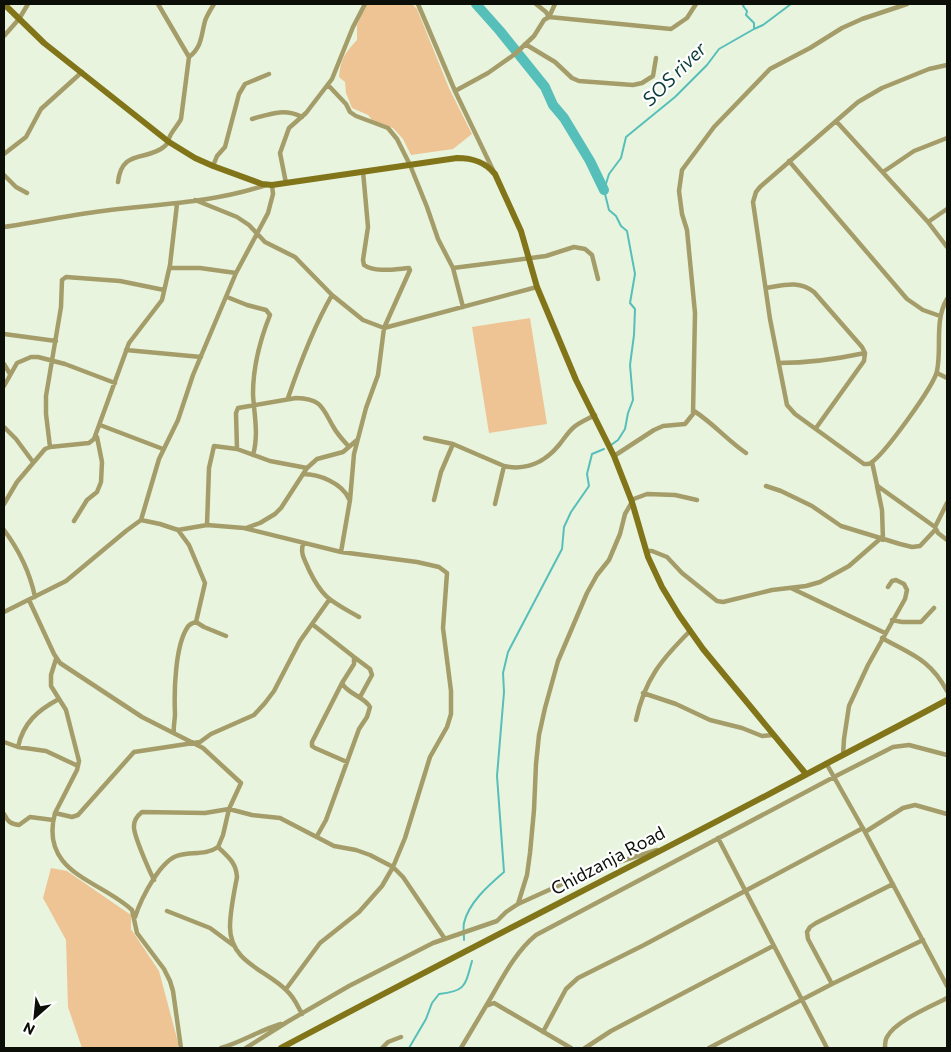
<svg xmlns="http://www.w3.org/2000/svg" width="951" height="1052" viewBox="0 0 951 1052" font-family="Commissioner,sans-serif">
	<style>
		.green { fill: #eec494 }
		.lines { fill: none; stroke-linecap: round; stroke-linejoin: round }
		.stream { stroke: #56bfba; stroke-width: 2 }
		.river { stroke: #56bfba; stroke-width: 10 }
		.street { stroke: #a59d69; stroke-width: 4.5 }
		.secondary { stroke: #827519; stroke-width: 6 }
		.labels { text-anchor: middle; stroke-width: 4.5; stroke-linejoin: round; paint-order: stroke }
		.street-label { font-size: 18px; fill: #0b0f08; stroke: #fff }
		.water-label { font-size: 19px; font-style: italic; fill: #0a3d3a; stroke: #fff }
	</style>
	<rect width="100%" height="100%" fill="#e8f4de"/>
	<path class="green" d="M366 4H412L417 9 449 88 472 134 453 149 411 155 403 139 393 128 373 121 368 115 352 108 346 93 345 82 339 77C341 59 344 54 357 40V25Z
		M530 318 547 424 489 433 472 327Z
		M51 868 67 871 131 915V929L159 971 179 1046 176 1048H82L68 1007 66 940 43 898Z"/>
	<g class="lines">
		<path class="stream" d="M744 4 743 6 747 11 746 15 754 23V29
			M611 445 618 440 625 429 628 413 633 400 630 365 634 335 635 309 630 303 635 274 627 231 621 226 616 216 609 210 604 190 609 174 621 158 626 137 675 97 707 65 719 49 754 29 763 25 791 4
			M464 940C464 934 463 928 464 923 469 902 489 885 504 872L497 776 504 692 503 673 508 652 562 549 564 527 571 512 589 486 587 474 592 454 604 449
			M409 1048 426 1019 432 1003 439 994C466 991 465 986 472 961"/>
		<path class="river" d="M476 4 500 31 545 87 553 105 564 118 590 161 604 190"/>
		<path class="street" d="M158 4 189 57
			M418 4 455 91 493 170
			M536 4 546 12 549 17
			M549 17 555 4
			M4 36 19 19 28 4
			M525 44 555 62 572 78 579 81 633 85 642 83 653 76 656 58
			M947 65 929 69 882 88 858 102 760 187 756 192 753 202 770 319 787 405 795 414 864 464C868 464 869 465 872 462 885 453 934 386 937 371 942 347 934 321 947 299
			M328 85 346 104 350 112 356 116 388 128 397 139 410 165 427 207 438 239 453 268 463 307
			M455 91 488 73 515 54 534 36 544 20 549 17 671 29 687 18 696 4
			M252 119C270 114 284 108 302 117
			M836 121 928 222 947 247
			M4 154 26 137 41 109 82 72
			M789 161 907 299 923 310 940 316
			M213 166 217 156 225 147 239 94 245 84 269 74
			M883 172 914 151 947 138
			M4 175 16 187 27 193
			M118 182C122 148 147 162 165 146 169 143 168 140 170 136 173 130 178 125 181 119L189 57C202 47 201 36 205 21 207 15 211 9 214 4
			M286 183 280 153 289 128 306 113 332 79 353 27 365 4
			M195 200 237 217 249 225 265 242 295 257 332 295 363 320 384 328 537 287
			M928 222 947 209
			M4 227C39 222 75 214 110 210 162 204 216 202 266 185
			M170 268H200L236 273
			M453 268 546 256 574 247 585 249 592 255 598 279
			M766 288C784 285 799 280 814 292L862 347 865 353 864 361 816 428
			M227 297 247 305 266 310 270 315C260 340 253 366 253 394 254 414 259 434 253 455
			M4 334 56 341
			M126 350 201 357
			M779 363C808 363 837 359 865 353
			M4 364 10 374
			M937 373 947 378
			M4 386 17 363 31 357H38L65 364 115 383
			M288 398C300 363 313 328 332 295
			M694 411C713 423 727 440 746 453
			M100 425 163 449
			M4 427 16 439 33 462
			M425 438 453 444 504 466C526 471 545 462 559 445 564 439 568 432 574 427 580 422 588 419 595 415
			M50 447 46 414V396L61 307 62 280 66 277 120 281 164 290
			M237 449 236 413 238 408 296 398C323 399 322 408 334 428 338 435 344 441 349 447
			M614 456 654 430 663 426 685 424 693 414 695 313 687 230 682 214 679 191 682 170 714 127 770 69 810 48 842 28 862 19 907 4
			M872 462 877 485 879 487 935 527
			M303 474C319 474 342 483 349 499
			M766 486 781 491 812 506 841 526 900 544 912 547 920 546 935 530
			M877 486 882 510 883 540
			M434 500 441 472 453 444
			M631 500 647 494 675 495 697 500
			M947 503 935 527 938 533 947 540
			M4 504 17 482 45 449 50 447 89 443 94 439 129 343 162 300 170 265 177 204
			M495 504 504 466
			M141 520 159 459 178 420 193 375 236 273 268 213 273 194 272 185
			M74 521 87 500 97 492 101 482 102 462 97 437
			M207 525 209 468 214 446 237 449 270 461 307 468
			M246 528 260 523 275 514 281 508 307 468 317 459 343 452 357 440
			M4 530C19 550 30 573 35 597
			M178 530 189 545 205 583 196 622
			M303 544C300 554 305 560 309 570 323 599 331 601 359 617
			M646 551H652L667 557 682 573 717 601 723 602 772 590 806 586 820 582 849 566 880 539
			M341 552 350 500 354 454 366 408 378 375 384 328 410 270 409 268C396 269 375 273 364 265L363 260 368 227 363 171
			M791 588 885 633
			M29 600 54 654 60 663 142 717 203 748 241 783 229 809 223 835 218 847C207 855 192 852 180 855 161 858 141 899 135 917
			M4 612 66 581 126 531 141 520 160 524 178 530 207 525 244 528 341 552 417 562 439 567 447 573 443 628 451 691V714L447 727 430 757 405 838 393 867 382 886 359 912 320 943 286 989
			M892 620 902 622H921L934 608
			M312 624 354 657V664L342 683C347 694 364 696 370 707L367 717 359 729 326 820 317 836
			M882 638C912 655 930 659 947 691
			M354 657 370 669 372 675 360 697
			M56 659 51 675V686L66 710 79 761 77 770 55 813C39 873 100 880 132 910L137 933 164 969 170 981 173 991 181 1048
			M342 683 312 742V746L315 748 347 762
			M643 693 676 704 710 720 742 728 762 736 773 735
			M636 720C645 679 661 660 690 631
			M174 733C173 727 175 720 175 714 174 692 175 647 187 628 189 624 192 623 196 622L204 627 226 636
			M4 742 18 747 46 751 78 766
			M18 747C23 723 38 710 59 699
			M843 755 844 739 849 706 868 665 905 599 907 590 904 584 896 580 892 581 888 587
			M826 763 865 832 947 986
			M55 813 72 817 78 815 134 752 200 742 211 734 254 715 265 703 274 691 300 641 329 600
			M4 814C8 822 11 824 19 825L30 817 53 820
			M865 832 903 808 915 805 947 814
			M718 838 827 1048
			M218 847C228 857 236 862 237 877 234 893 230 911 230 927 230 963 267 970 287 991 294 997 297 1005 302 1014
			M154 880C149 870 133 834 134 826 134 820 137 816 142 812L205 813 229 809 252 815 280 818 334 846 356 850 370 855 393 867 403 877 445 939
			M518 904 527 875 530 853 534 810 536 764 539 735 545 708 558 661 587 593 597 575 609 560 620 534 625 514 632 502
			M167 911 210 928 233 945
			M832 984 808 939 807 932 810 927 816 923 893 884
			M486 1006C501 981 514 953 536 935L834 777 893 747 909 745 947 755
			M543 1032 566 989 578 978 644 945 863 828
			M221 1048C242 1042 260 1030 281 1024
			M246 1048 287 1022 349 986 433 943 497 921 506 912 518 904 593 870 657 850
			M382 1048 388 1042 401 1037
			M461 1048 486 1006 494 1003 571 1048
			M585 1048 611 1031 773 946
			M709 1048 832 984 923 940
			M885 1048C885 1044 885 1040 887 1037 895 1021 932 1006 947 998"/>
		<path class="secondary" d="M4 4 44 43 169 142 195 158 213 166 262 184 272 185 457 158C473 158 485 162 495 174L521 231 537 287 576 380 614 456 632 502 648 557 662 587 679 615 703 649 806 774
			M281 1048C461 952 644 861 824 765 865 743 907 722 947 700"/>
	</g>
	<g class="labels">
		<g class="street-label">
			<text transform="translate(608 861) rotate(-28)" y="6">Chidzanja Road</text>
		</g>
		<g class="water-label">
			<text transform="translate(674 74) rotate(-45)" y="7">SOS river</text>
		</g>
	</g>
	<rect width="951" height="1052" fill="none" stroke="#0b0f08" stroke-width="10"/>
	<g transform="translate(35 1017) rotate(207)" stroke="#ffffff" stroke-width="4" paint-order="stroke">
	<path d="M0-4L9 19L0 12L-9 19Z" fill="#0b0f08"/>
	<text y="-8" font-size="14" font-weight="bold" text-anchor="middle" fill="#0b0f08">N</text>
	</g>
</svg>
